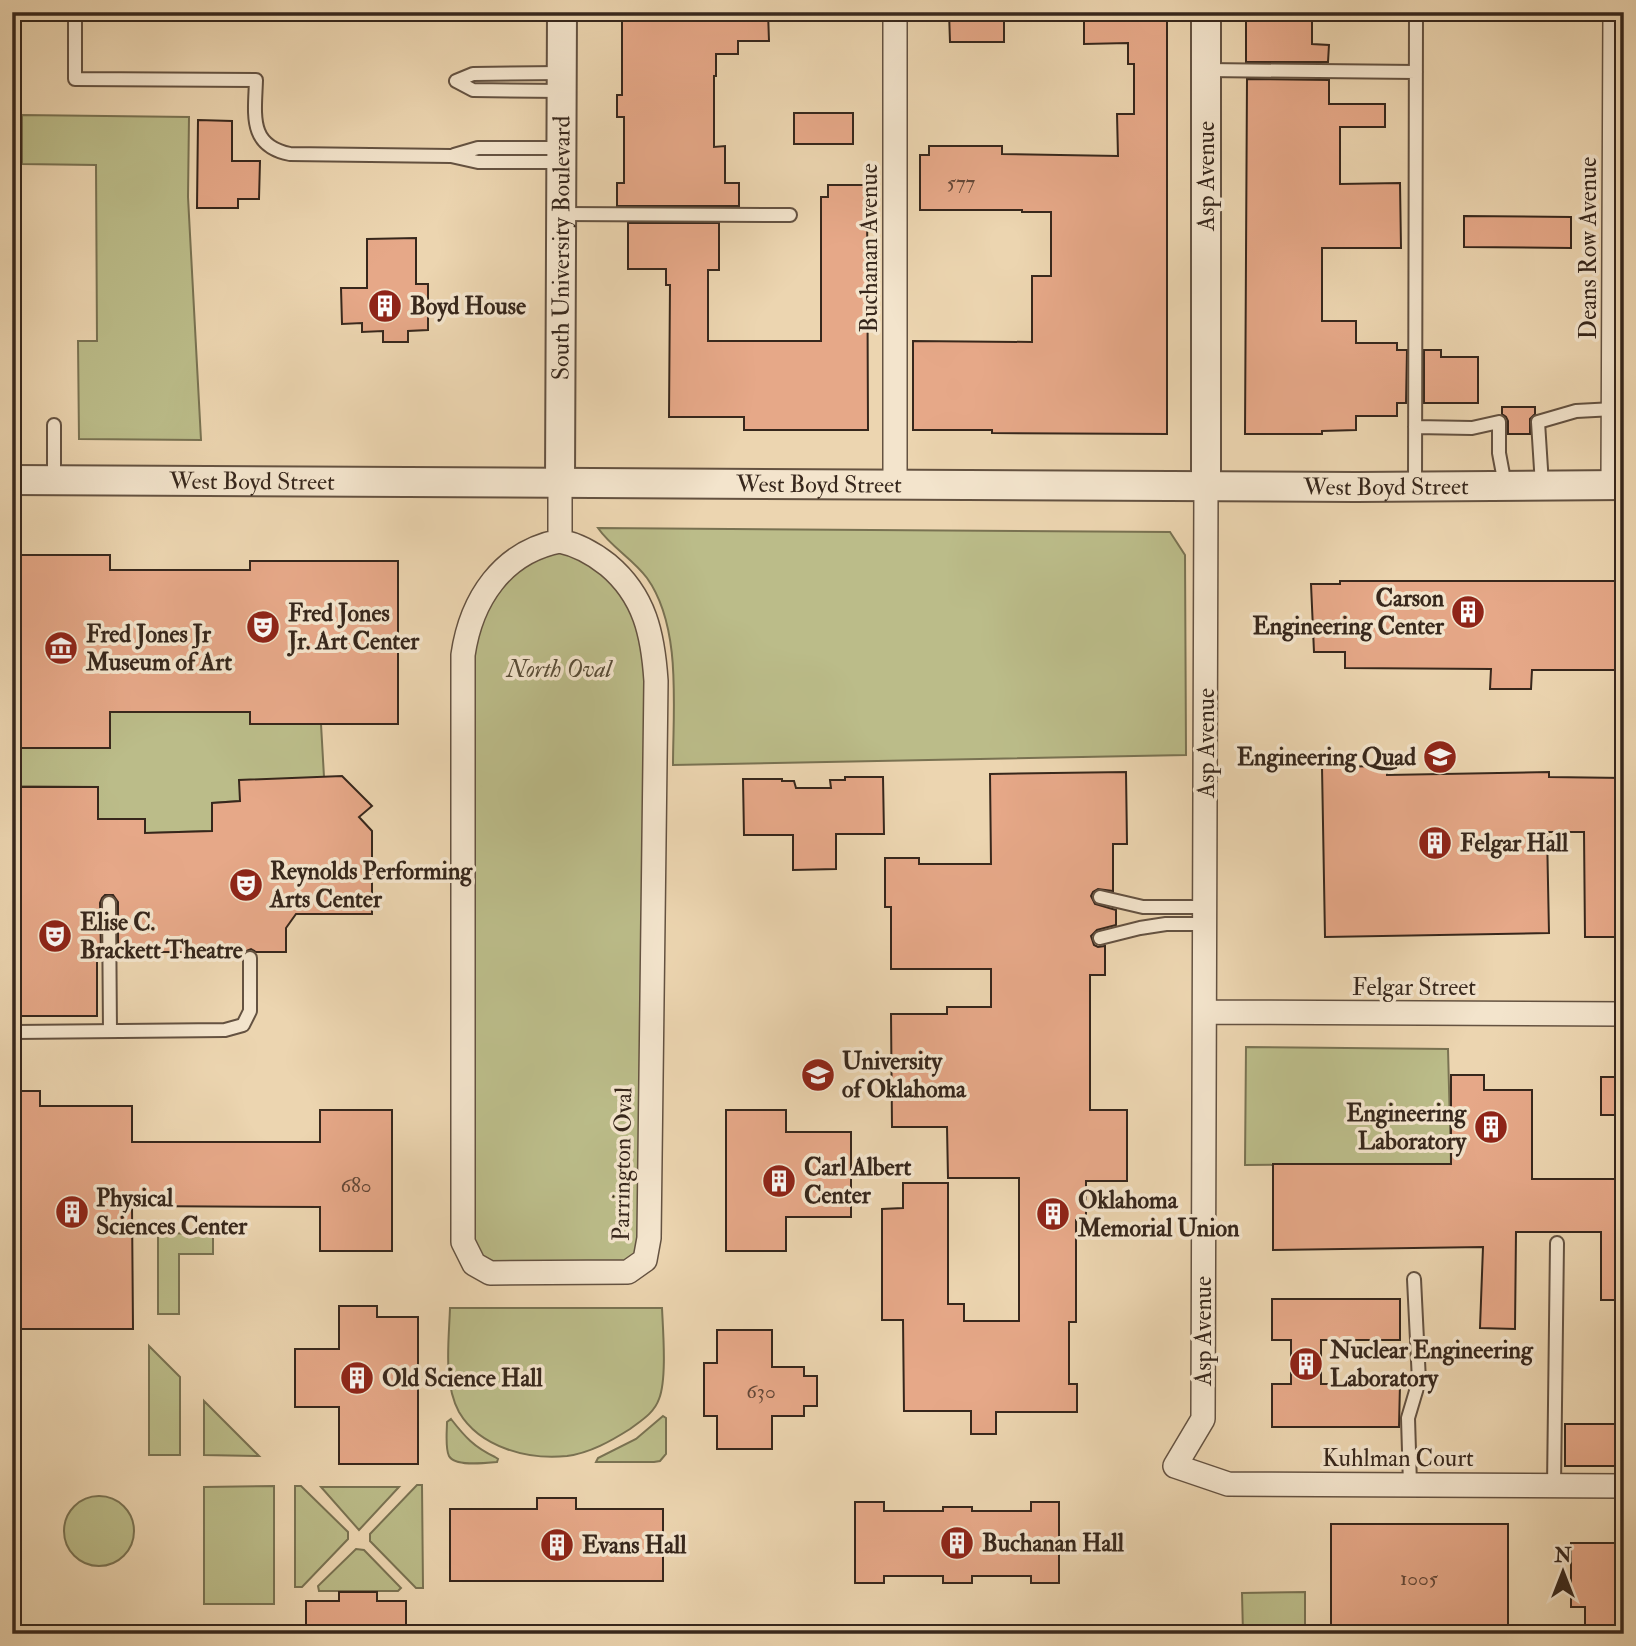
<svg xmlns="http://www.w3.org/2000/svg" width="1636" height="1646" viewBox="0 0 1636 1646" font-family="'IM FELL Double Pica',serif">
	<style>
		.green { fill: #bbbc89; stroke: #797252; stroke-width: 2 }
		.building { fill: #e6a888; stroke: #37271c; stroke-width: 2 }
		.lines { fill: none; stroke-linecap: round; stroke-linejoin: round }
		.service-casing { stroke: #645241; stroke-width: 16 }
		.minor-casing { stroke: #645241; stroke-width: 26 }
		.tertiary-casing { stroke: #645241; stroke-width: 32 }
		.service { stroke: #f3e4cc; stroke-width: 12 }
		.minor { stroke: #f3e4cc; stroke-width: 23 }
		.tertiary { stroke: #f3e4cc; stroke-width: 28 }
		.labels { text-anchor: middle; stroke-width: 7; stroke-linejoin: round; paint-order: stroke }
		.number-label { font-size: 21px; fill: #634737 }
		.street-label { font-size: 24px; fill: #37271c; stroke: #f3e4cc }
		.poi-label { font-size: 24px; font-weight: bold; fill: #37271c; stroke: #f3e4cc; text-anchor: start }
		.park-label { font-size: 24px; font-style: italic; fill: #584c37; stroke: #f3e4cc }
	</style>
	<rect width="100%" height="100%" fill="#ecd5b0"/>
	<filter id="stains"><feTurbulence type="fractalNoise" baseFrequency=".00286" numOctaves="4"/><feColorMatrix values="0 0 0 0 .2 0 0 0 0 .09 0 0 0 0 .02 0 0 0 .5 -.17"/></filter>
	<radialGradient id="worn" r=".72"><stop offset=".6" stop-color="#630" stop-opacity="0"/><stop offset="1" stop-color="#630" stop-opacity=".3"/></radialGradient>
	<path class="green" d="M22 115 189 117 188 197 201 440 79 439 78 341H97L96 165 22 164Z
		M598 528 1170 532 1185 555 1186 755 673 765C673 708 682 627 647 578 633 559 611 547 598 528Z
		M539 546 602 560 654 653 637 1266 474 1264 464 768 478 602Z
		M110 684 250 712V724H321L324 777 240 801 212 803V831L145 833V819H121L98 856V787L12 786V748Z
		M1246 1047 1448 1049 1451 1164 1245 1165Z
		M158 1233 213 1234V1254H179V1314H158Z
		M450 1308H662C663 1331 667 1379 659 1399 654 1413 642 1420 630 1429 611 1441 590 1453 567 1456 529 1460 480 1448 459 1412 443 1383 449 1340 450 1308Z
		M149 1346 180 1377V1455H149Z
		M204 1401 259 1456 204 1455Z
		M663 1416 666 1418V1454L660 1461 654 1462H596L598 1458 636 1439Z
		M451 1419C465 1437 474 1447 495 1457L498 1459 497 1462C486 1463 455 1467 449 1456 445 1448 447 1431 447 1422Z
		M417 1485H422L423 1588H416L370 1541V1534Z
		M274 1486V1604H204V1487Z
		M295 1486H301L348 1532V1539L302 1587H295Z
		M321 1487H399L359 1530Z
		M64 1531a35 35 0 1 1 70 0a35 35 0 1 1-70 0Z
		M356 1549 364 1550 401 1588 398 1591H319L318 1586Z
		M1305 1592V1634H1243L1242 1593Z
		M219 1628H260V1634H219Z"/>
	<path class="building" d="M622 12H768L769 41H738V54H716V76H714V147L725 146V183H739V206H617V183H624V117H617V95H622Z
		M949 12H1004V42H950Z
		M1084 12H1167V434L992 433V430H913V341L1032 342V276H1051V212H1022V210H920V155H929V146H1002V154L1118 156 1117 114H1134V64H1128V43L1084 44Z
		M1246 12H1312V44L1329 45 1328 62H1246Z
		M1247 79 1329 80V104H1385V127H1340V184L1400 183 1401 248H1322V321H1356V343H1397V350H1407L1406 403H1397V416H1356V430L1322 431V434H1245Z
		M794 113H853V144H794Z
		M198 120 232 121V161H260L259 199H238V208H197Z
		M828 185H867L868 430H744V417H669L670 285H666V269H628V223H719V270H708V341H821V197H828Z
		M1464 216 1571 217V248L1464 247Z
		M416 238V284H428V330L408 331V342H383V331L362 332V323L342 324 341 288H367V239Z
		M1424 350H1441V357H1478V403H1424Z
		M1502 407H1535V414L1530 419V434H1508V421L1506 417 1502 414Z
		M12 555H110V570H250V561H398V724H250V712H110V748H12Z
		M1340 581H1624V670H1532L1531 689H1490L1491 669 1345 668V652H1314L1311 584H1340Z
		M1387 766V775L1549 772V777L1624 778V930H1615V937H1585L1584 832H1547L1549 933 1325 937 1322 767Z
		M1126 772 1127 844H1113V891L1098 889 1093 892 1091 896 1095 904 1116 910V925L1097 930 1091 936 1094 945 1098 947 1105 946V975H1090V1110H1127V1181H1086V1220H1076V1322H1069V1384H1077V1412H996V1434H971V1411H904L903 1320H882V1209L903 1208V1183H948V1304H964V1321H1019V1178H948L947 1127H892L891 1014H947V1007H991V969H891V907H885V858H919V864H991L990 774Z
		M342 776 372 806 359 817 372 831V914H296L286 928V952H256L251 949 244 952H118V902L113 895H105L102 898 100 903 101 952H97V1016H12V787H98V819H145V833L212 831V803L240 801 239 780Z
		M845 777H883L884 834H836V869L793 870V835H744L743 779H782V781H794L796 788H831L830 780H845Z
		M1451 1075H1484V1090H1532V1179H1624V1300H1601V1232H1516L1515 1329 1480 1328 1483 1247 1273 1250V1164H1451Z
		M1601 1077H1624V1115H1601Z
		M12 1091H40V1106H132V1142H320V1110H392V1251H320V1207L132 1206 133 1329H12Z
		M726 1110H786V1132H851V1217H786V1251H726Z
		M1272 1299H1400V1340H1321V1384H1400L1399 1427H1272V1384H1291V1340H1272Z
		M339 1306H377V1317H418V1464H339V1407H295V1349H339Z
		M717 1330H772V1367H804V1376H817V1406H804V1416H772V1449H717V1416H704V1363H717Z
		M1565 1424H1624V1466H1565Z
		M537 1498H576V1509H663V1581H450V1509H537Z
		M855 1502H884V1511H943V1507H972V1511H1031V1502H1059V1583H1031V1576H972V1583H943V1576H884V1583H855Z
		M1331 1524H1508V1634H1331Z
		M1571 1543H1624V1634H1585V1607H1571Z
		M339 1592H377V1601H406V1634H306V1601H339Z"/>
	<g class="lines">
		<g class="service-casing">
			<path id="service" d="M75 12V79L256 80C255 114 248 146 290 154L451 156 478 162H561
				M1206 70 1416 72
				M456 81 473 90 562 91
				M456 81 473 74 562 73
				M454 155 478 148H561
				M561 214 790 215
				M54 425V479
				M1415 427 1472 428 1499 422V453L1505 485
				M1542 485 1538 422 1576 411 1614 409
				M1415 487 1416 12
				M1100 897 1143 907H1205
				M109 903 110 1031
				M1100 938 1140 928 1166 924H1205
				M12 1034 15 1032 225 1030 243 1025 250 1011V958
				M1410 1485 1408 1418 1419 1381 1414 1279
				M1554 1486 1557 1243"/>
		</g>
		<g class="minor-casing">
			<path id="minor" d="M895 12V484
				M560 482V541
				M1206 485 1203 1419 1175 1466 1228 1484 1624 1486
				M1613 485 1615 12
				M560 541C579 545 593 553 608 565 645 596 653 635 656 681L649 1238 645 1260 628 1272 490 1273 474 1264 463 1242V655C471 600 502 552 560 541Z
				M1205 1012 1624 1014"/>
		</g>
		<g class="tertiary-casing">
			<g id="tertiary">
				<path d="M1206 12V485"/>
				<path id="s1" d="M12 480 1356 487 1624 485"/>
				<path id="s2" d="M560 482 562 12"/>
			</g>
		</g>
		<use href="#service" class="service"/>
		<use href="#minor" class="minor"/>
		<use href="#tertiary" class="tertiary"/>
	</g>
	<defs>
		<g id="building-disc" transform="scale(1.75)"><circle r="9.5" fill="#8f2418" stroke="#f3e4cc"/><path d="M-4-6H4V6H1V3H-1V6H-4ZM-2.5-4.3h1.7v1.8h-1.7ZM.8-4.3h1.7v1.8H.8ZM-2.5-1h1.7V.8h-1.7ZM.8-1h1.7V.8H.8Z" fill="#fff"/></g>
		<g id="theatre-disc" transform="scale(1.75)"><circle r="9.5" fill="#8f2418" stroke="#f3e4cc"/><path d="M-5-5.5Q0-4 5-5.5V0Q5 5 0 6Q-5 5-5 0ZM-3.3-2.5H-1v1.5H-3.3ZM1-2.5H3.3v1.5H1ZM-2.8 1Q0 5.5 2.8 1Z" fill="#fff"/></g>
		<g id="museum-disc" transform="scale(1.75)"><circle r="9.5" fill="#8f2418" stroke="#f3e4cc"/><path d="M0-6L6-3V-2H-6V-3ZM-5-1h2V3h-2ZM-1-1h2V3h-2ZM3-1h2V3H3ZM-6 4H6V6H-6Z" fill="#fff"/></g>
		<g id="university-disc" transform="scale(1.75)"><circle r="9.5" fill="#8f2418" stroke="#f3e4cc"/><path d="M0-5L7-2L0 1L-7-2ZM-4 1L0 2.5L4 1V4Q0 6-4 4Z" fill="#fff"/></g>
	</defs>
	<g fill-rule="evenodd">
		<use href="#building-disc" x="385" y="306"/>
		<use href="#building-disc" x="1468" y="612"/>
		<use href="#theatre-disc" x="263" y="627"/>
		<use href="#museum-disc" x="61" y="648"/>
		<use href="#university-disc" x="1440" y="757"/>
		<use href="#building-disc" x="1435" y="843"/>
		<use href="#theatre-disc" x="246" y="885"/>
		<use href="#theatre-disc" x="55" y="936"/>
		<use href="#university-disc" x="818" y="1075"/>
		<use href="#building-disc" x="1491" y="1127"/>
		<use href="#building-disc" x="779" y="1181"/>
		<use href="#building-disc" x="72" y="1212"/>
		<use href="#building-disc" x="1053" y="1214"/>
		<use href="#building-disc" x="1306" y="1364"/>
		<use href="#building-disc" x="357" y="1378"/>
		<use href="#building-disc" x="957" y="1543"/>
		<use href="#building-disc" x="557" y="1545"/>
	</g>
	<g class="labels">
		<g class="number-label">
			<text x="961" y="189">577</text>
			<text x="356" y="1192">680</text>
			<text x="761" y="1398">630</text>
			<text x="1419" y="1585">1005</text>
		</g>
		<g class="street-label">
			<text transform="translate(1206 176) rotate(-90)" y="8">Asp Avenue</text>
			<text dy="8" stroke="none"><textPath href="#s2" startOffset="234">South University Boulevard</textPath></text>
			<text transform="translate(869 248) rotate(-90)" y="8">Buchanan Avenue</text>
			<text transform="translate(1588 248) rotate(-90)" y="8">Deans Row Avenue</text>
			<text dy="8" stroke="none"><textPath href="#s1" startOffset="240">West Boyd Street</textPath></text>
			<text dy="8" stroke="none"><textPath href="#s1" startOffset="807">West Boyd Street</textPath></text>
			<text dy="8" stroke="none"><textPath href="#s1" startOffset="1374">West Boyd Street</textPath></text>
			<text transform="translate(1206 743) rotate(-90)" y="8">Asp Avenue</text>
			<text x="1414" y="995">Felgar Street</text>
			<text transform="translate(622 1164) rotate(-89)" y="8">Parrington Oval</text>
			<text transform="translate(1203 1331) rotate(-90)" y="8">Asp Avenue</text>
			<text x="1398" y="1466">Kuhlman Court</text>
		</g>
		<g class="poi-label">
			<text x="410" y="314">Boyd House</text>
			<text x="1444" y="606" text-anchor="end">Carson<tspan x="1444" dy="28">Engineering Center</tspan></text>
			<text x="288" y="621">Fred Jones<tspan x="288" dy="28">Jr. Art Center</tspan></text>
			<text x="86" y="642">Fred Jones Jr<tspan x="86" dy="28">Museum of Art</tspan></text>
			<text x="1416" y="765" text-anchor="end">Engineering Quad</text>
			<text x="1460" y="851">Felgar Hall</text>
			<text x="270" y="879">Reynolds Performing<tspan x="270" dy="28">Arts Center</tspan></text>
			<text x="80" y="930">Elise C.<tspan x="80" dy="28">Brackett Theatre</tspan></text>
			<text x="842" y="1069">University<tspan x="842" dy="28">of Oklahoma</tspan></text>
			<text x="1466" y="1121" text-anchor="end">Engineering<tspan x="1466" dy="28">Laboratory</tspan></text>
			<text x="804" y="1175">Carl Albert<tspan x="804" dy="28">Center</tspan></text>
			<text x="96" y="1206">Physical<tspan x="96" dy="28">Sciences Center</tspan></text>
			<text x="1078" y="1208">Oklahoma<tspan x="1078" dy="28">Memorial Union</tspan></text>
			<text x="1330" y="1358">Nuclear Engineering<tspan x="1330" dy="28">Laboratory</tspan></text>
			<text x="382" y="1386">Old Science Hall</text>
			<text x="982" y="1551">Buchanan Hall</text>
			<text x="582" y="1553">Evans Hall</text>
		</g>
		<g class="park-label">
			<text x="559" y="677">North Oval</text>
		</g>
	</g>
	<rect width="1636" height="1646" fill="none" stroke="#ecd5b0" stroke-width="42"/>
	<rect x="14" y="14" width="1608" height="1618" fill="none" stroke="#37271c" stroke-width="3.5"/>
	<rect x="21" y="21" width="1594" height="1604" fill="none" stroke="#37271c" stroke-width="2"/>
	<g transform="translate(1563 1572)" stroke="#f3e4cc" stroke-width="5" paint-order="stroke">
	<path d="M0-5L12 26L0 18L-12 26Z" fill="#37271c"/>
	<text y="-10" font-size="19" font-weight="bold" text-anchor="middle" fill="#37271c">N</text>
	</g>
	<rect width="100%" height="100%" filter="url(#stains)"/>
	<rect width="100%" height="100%" fill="url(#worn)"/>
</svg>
